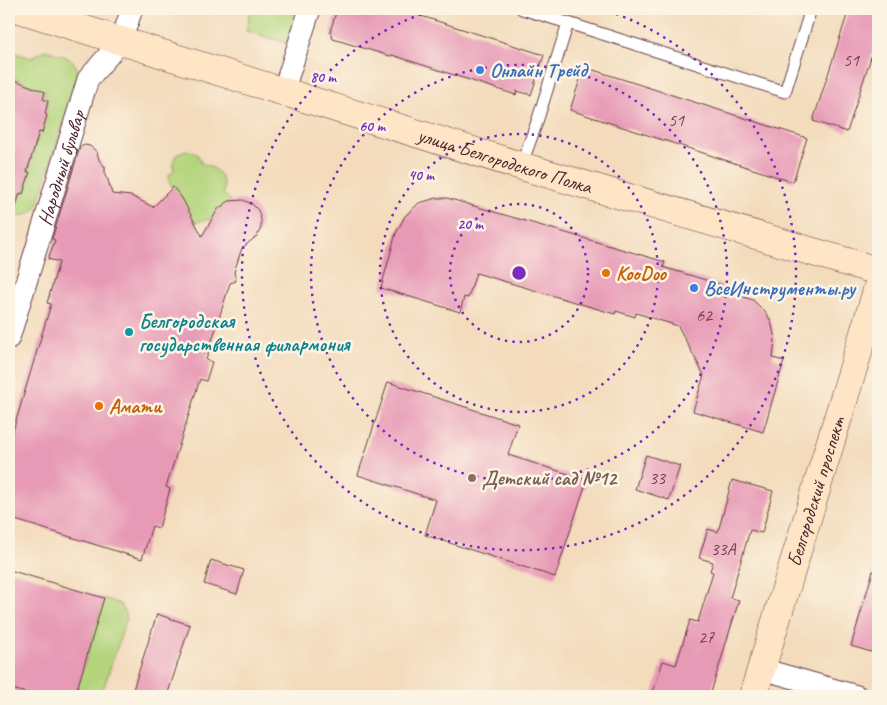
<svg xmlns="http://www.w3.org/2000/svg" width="887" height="705" viewBox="0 0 887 705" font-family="Caveat,sans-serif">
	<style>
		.green { fill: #b3d47c; stroke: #7e7a54 }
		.building { fill: #e79ab6 }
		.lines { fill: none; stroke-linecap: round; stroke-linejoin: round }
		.lane-casing { stroke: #633b41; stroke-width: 13 }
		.street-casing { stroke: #633b41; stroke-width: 23 }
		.secondary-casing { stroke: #633b41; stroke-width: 29 }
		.lane { stroke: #fff; stroke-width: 11 }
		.street { stroke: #fff; stroke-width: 21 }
		.secondary { stroke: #fde5c5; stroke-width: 28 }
		.ring { fill: none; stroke: #7b2cbf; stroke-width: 2.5; stroke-dasharray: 2.5 5 }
		.shop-dot { fill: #3f7fe0; stroke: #fcf5e5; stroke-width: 2 }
		.food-dot { fill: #e8710a; stroke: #fcf5e5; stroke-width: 2 }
		.culture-dot { fill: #0f9aa8; stroke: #fcf5e5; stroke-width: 2 }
		.education-dot { fill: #8d6e63; stroke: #fcf5e5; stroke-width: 2 }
		.labels { text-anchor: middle; stroke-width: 5; stroke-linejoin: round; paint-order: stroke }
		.number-label { font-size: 18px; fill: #713e4e }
		.shop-label { font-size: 20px; font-weight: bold; fill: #366cbe; stroke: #fcf5e5; text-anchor: start }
		.street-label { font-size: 20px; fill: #4a1f2b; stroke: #fcf5e5 }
		.food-label { font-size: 20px; font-weight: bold; fill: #c56008; stroke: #fcf5e5; text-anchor: start }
		.culture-label { font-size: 20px; font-weight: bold; fill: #0d838f; stroke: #fcf5e5; text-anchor: start }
		.education-label { font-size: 20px; font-weight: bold; fill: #785e54; stroke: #fcf5e5; text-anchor: start }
		.centre { fill: #7b2cbf; stroke: #fcf5e5; stroke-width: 2.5 }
		.ring-label { font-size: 15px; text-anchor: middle; font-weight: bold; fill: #7b2cbf; stroke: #fcf5e5; stroke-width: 5; stroke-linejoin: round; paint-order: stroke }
	</style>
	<rect width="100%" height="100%" fill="#fcf5e5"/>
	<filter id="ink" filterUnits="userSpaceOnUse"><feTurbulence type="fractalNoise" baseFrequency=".02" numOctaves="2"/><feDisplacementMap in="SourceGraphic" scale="10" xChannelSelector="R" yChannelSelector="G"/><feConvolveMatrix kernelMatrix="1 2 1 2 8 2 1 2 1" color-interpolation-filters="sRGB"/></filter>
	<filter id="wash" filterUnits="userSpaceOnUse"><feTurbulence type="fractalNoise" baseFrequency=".0096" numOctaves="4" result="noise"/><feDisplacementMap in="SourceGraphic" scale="20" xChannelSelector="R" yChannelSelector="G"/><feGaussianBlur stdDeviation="1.12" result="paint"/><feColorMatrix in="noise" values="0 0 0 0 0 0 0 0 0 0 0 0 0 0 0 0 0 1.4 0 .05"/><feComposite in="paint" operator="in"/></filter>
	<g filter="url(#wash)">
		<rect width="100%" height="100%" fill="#f3dbbc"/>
		<path class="green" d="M248 9H298L287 43 246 31 249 18Z
			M45 50C60 55 79 57 78 76L38 204C32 217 19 218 9 211L11 204 16 206 20 193H24L30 173 27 172 39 132H42L47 116 45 114 48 101 43 99 45 92 32 88 33 86 25 84V82L9 77V51L31 58Z
			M187 150 197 154 202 164C219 168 226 178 223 195L226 196 231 201 215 218 192 223C187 204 180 196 169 182V175L174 170C171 159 176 152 187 150Z
			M104 598 120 604 126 614V620L101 696H75Z
			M9 688 36 696H9Z"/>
		<g id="blocks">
			<path class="building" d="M337 9H399L544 55 531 95 517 91 516 95 392 55 390 56 333 39 330 32Z
				M849 9H878V35L847 132 813 121Z
				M584 67 807 138 793 182 570 110Z
				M9 78 45 92 43 99 48 101 45 114 47 115 42 133 39 132 27 172H30L23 194 20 193 13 216H9Z
				M85 145 90 146 97 152 99 160 105 167V176L108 180 112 194 131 196 153 207 173 187 182 198 202 236 218 209 229 201 243 200 252 204 258 210 261 219V228L257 236 242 248 234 272 236 281 230 283 206 360 212 362 206 381 200 379 166 487 170 489 159 528 152 526 142 559 9 518V444L51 304 47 303 59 262 48 259 55 240 52 239 80 147Z
				M437 198H447L665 262 663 267 722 285 721 289 753 300 766 313 771 321 775 339 773 358 784 361 763 432 693 411 704 375 678 326 636 313 635 317 616 311 615 314 476 273 468 298 464 297 460 312 381 288 396 233 405 216 419 203Z
				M388 382 518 424 508 455 587 480 555 577 425 535 436 500 358 475Z
				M646 455 680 466 669 500 635 489Z
				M732 480 773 491 762 533 750 530 730 598 739 600 710 696H652L663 661 676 665 690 620 698 622 713 572 710 571 713 562 699 558 708 529 718 532Z
				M211 560 244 570 237 594 204 584Z
				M9 570 104 598 75 696H36L9 688Z
				M873 571 878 572V654L851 646Z
				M157 614 190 625 167 696H131Z"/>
		</g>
	</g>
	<g filter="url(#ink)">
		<use href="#blocks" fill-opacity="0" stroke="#633b41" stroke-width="1"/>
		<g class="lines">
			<g class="lane-casing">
				<path id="lane" d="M522 9 568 23
					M521 166 537 122 568 23 785 92 811 9"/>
			</g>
			<g class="street-casing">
				<g id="street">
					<path d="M283 92 310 9"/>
					<path id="s1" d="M9 338 88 79 121 41 132 9"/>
					<path d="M762 669 857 696"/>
				</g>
			</g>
			<g class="secondary-casing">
				<g id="secondary">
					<path id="s2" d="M19 9 521 166 878 271"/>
					<path id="s3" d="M753 696 878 287"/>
				</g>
			</g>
			<use href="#lane" class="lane"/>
			<use href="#street" class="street"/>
			<use href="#secondary" class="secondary"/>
		</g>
	</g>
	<g class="ring">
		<circle cx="519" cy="273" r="69"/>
		<circle cx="519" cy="273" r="139"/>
		<circle cx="519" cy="273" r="208"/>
		<path d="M602 9A277 277 0 1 1 436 9"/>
	</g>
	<g class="shop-dot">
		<circle cx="480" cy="70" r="5"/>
		<circle cx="694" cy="288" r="5"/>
	</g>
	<g class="food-dot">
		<circle cx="606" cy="273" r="5"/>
		<circle cx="99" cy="406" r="5"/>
	</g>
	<circle class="culture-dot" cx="129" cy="332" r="5"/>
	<circle class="education-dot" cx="472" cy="478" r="5"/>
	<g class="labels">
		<g class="number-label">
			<text x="851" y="66">51</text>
			<text x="676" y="126">51</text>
			<text x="704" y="321">62</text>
			<text x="657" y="484">33</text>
			<text x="723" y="555">33А</text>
			<text x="706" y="643">27</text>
		</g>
		<g class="shop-label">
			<text x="490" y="77">Онлайн Трейд</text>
			<text x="704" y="295">ВсеИнструменты.ру</text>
		</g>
		<g class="street-label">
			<text dy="7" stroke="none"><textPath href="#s2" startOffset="509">улица Белгородского Полка</textPath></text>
			<text dy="7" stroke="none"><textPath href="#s1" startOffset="178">Народный бульвар</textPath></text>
			<text dy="7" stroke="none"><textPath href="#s3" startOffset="214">Белгородский проспект</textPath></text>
		</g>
		<g class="food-label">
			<text x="616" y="280">KooDoo</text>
			<text x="109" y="413">Амати</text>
		</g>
		<g class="culture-label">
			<text x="139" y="328">Белгородская<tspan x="139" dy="23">государственная филармония</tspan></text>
		</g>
		<g class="education-label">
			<text x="482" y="485">Детский сад №12</text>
		</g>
	</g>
	<circle cx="519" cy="273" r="8" class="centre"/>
	<g class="ring-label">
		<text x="323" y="82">80 m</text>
		<text x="372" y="131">60 m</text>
		<text x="421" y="180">40 m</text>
		<text x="470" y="229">20 m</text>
	</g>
	<rect width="887" height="705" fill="none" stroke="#fcf5e5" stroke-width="30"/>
</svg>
